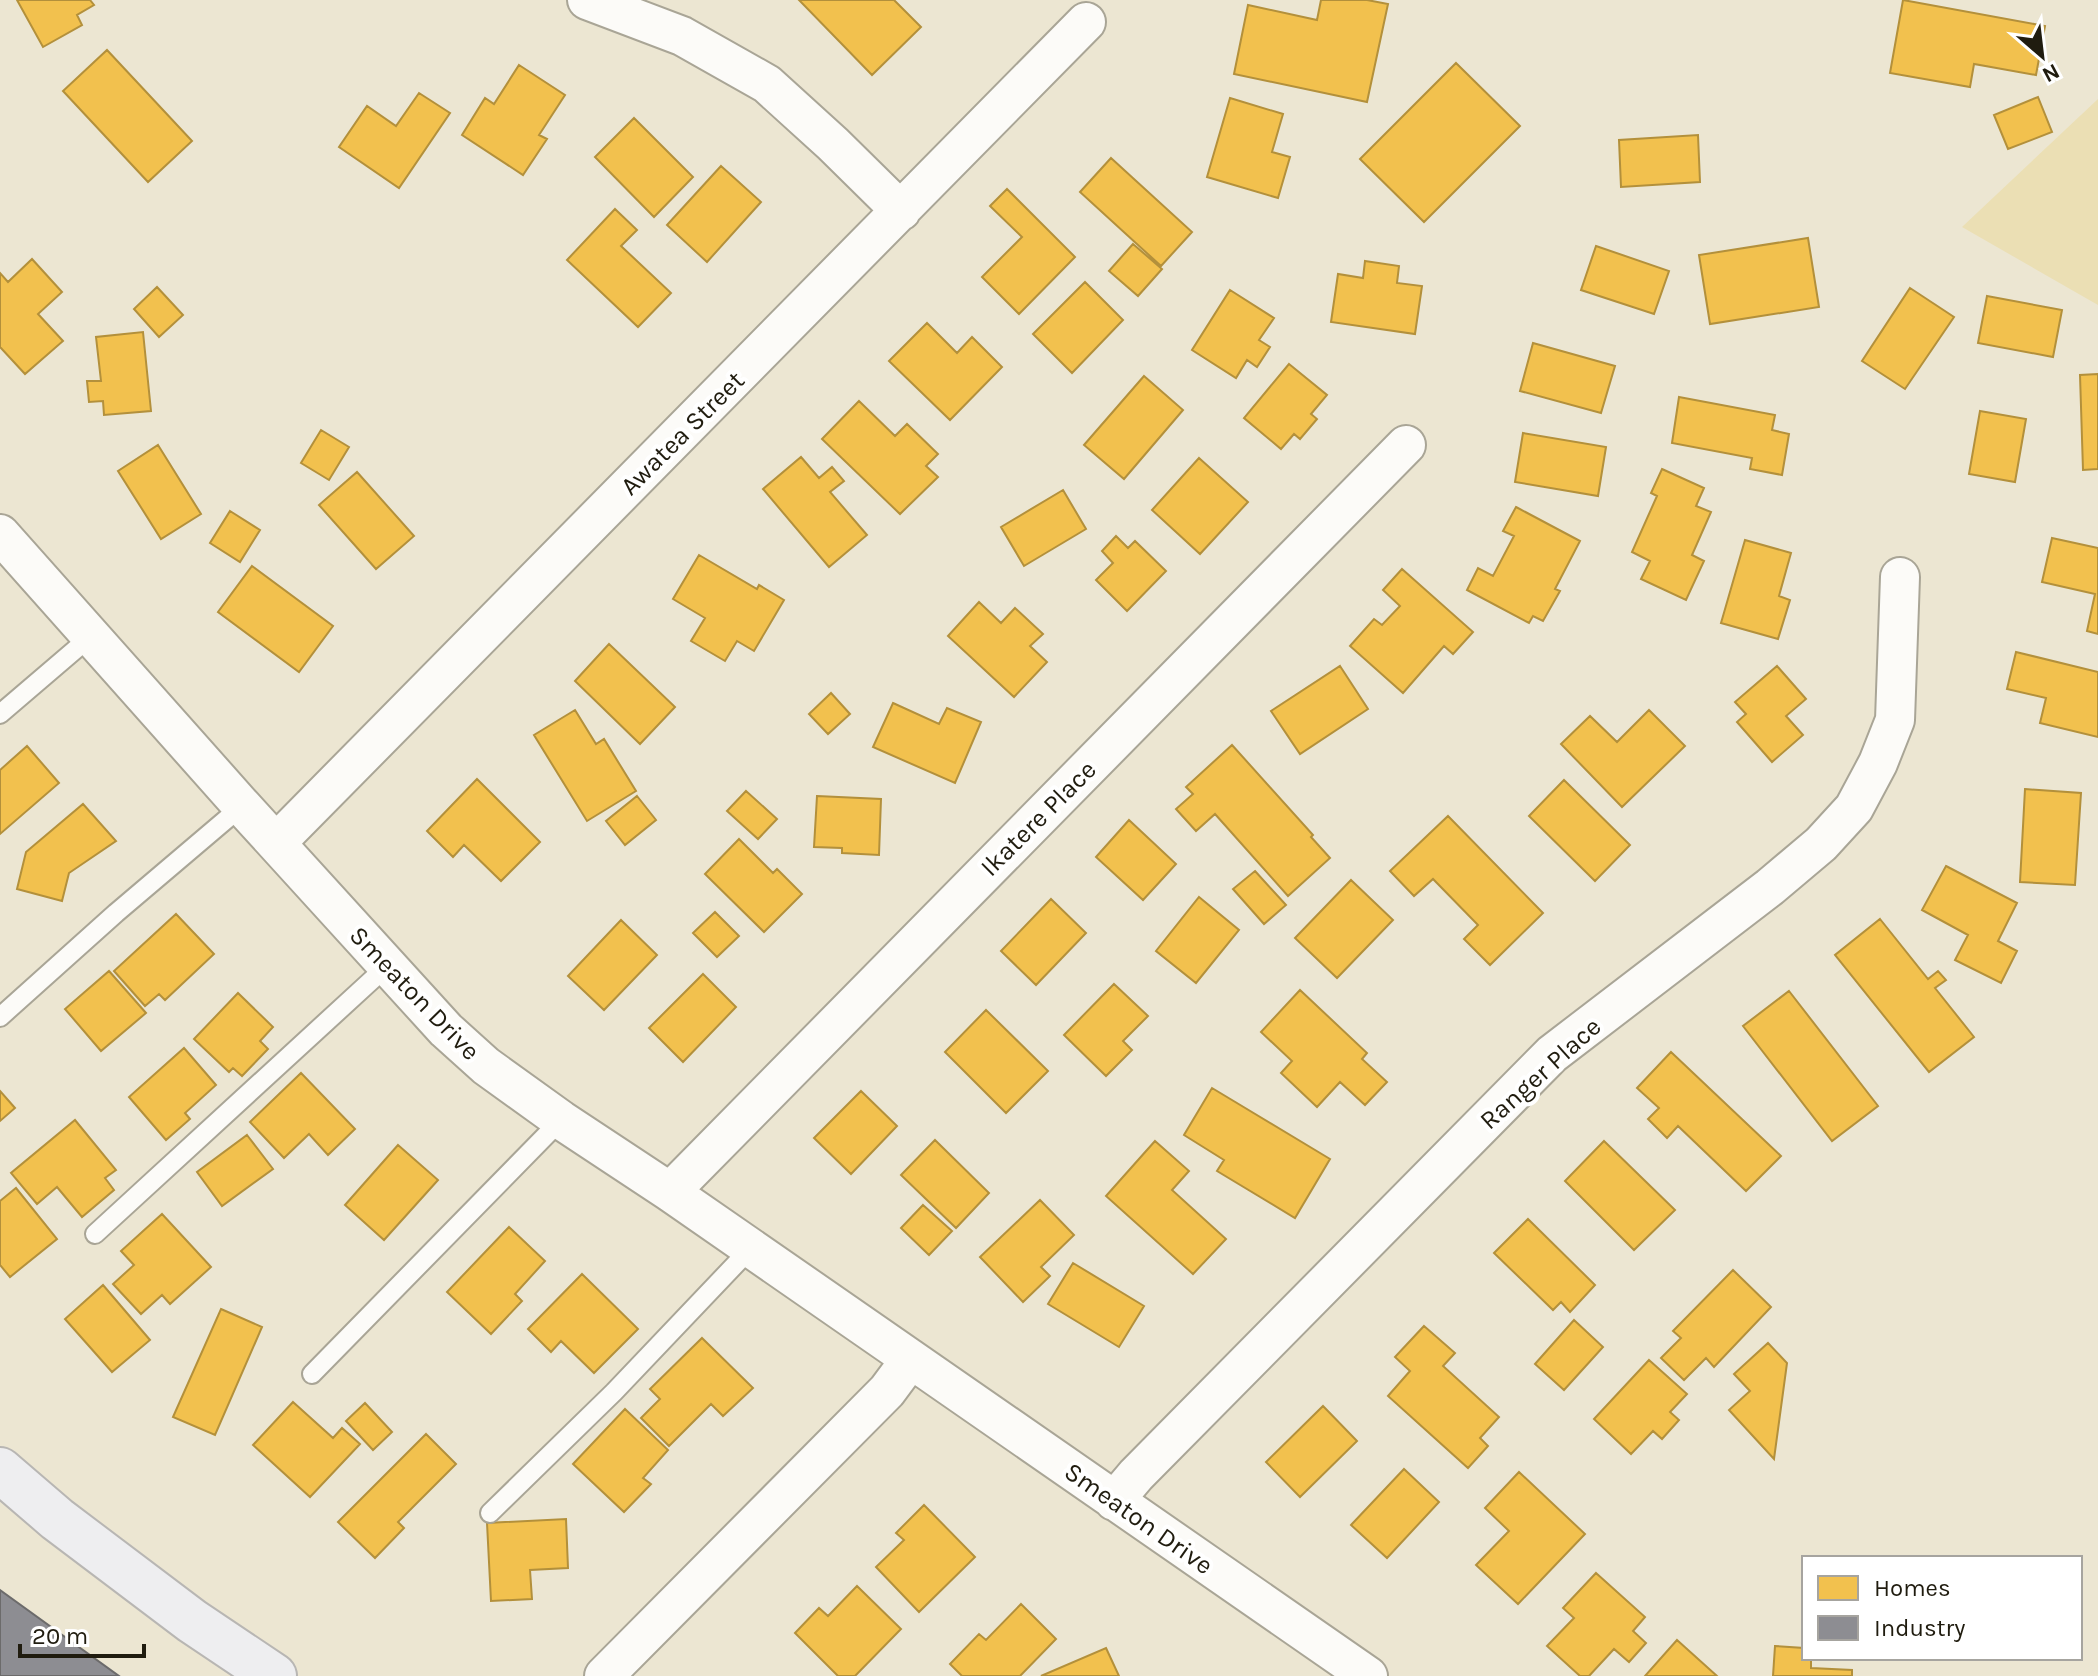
<svg xmlns="http://www.w3.org/2000/svg" width="2098" height="1676" viewBox="0 0 2098 1676" font-family="Karla,sans-serif">
	<style>
		.green { fill: #ebdfb4 }
		.homes { fill: #f2c14e; stroke: #b3903b; stroke-width: 2 }
		.industry { fill: #8d8d92; stroke: #6c6b6b; stroke-width: 2 }
		.lines { fill: none; stroke-linecap: round; stroke-linejoin: round }
		.service-casing { stroke: #a9a596; stroke-width: 22 }
		.minor-casing { stroke: #a9a596; stroke-width: 42 }
		.trunk-casing { stroke: #b8b6b3; stroke-width: 48 }
		.service { stroke: #fcfbf8; stroke-width: 18 }
		.minor { stroke: #fcfbf8; stroke-width: 38 }
		.trunk { stroke: #eeeef0; stroke-width: 44 }
		.labels { text-anchor: middle; stroke-width: 8; stroke-linejoin: round; paint-order: stroke }
		.street-label { font-size: 26px; fill: #201c0f; stroke: #fff }
	</style>
	<rect width="100%" height="100%" fill="#ece6d2"/>
	<path class="green" d="M2098 99V305L1962 227Z"/>
	<path class="homes" d="M17 0H90L94 5 77 15 82 25 43 47Z
		M799 0H894L921 27 872 75Z
		M1321 0H1367L1388 4 1367 102 1234 74 1248 5 1317 20Z
		M1903 0 2045 26 2036 75 1974 64 1970 87 1890 73Z
		M107 50 192 141 148 182 63 91Z
		M1456 63 1520 126 1424 222 1360 159Z
		M519 65 565 95 539 135 547 139 523 175 462 135 485 98 494 104Z
		M419 93 450 113 399 188 339 147 367 106 396 126Z
		M2038 97 2052 132 2008 149 1994 115Z
		M1230 98 1283 114 1272 152 1290 157 1278 198 1207 177Z
		M634 118 693 177 654 217 595 157Z
		M1698 135 1700 182 1621 187 1619 140Z
		M1111 158 1192 232 1161 266 1080 192Z
		M721 166 761 202 707 262 667 225Z
		M1007 189 1075 257 1019 314 982 277 1022 237 990 206Z
		M615 209 637 230 621 246 671 293 638 327 567 260Z
		M1808 238 1819 307 1710 324 1699 255Z
		M1133 244 1162 269 1138 296 1109 271Z
		M1596 246 1669 271 1654 314 1581 290Z
		M32 259 62 292 38 314 63 341 25 374 0 347V273L8 282Z
		M1365 261 1399 266 1397 283 1422 286 1415 334 1331 322 1338 274 1363 278Z
		M1085 282 1123 320 1072 373 1033 334Z
		M157 287 183 315 159 337 134 309Z
		M1910 288 1954 317 1905 389 1862 361Z
		M1230 290 1274 318 1259 340 1270 347 1257 367 1247 360 1236 378 1192 350Z
		M1987 296 2062 310 2053 357 1978 343Z
		M927 323 957 353 972 337 1002 367 950 420 889 361Z
		M143 332 151 411 104 415 103 401 89 402 87 381H101L96 337Z
		M1533 343 1615 366 1601 413 1520 391Z
		M1289 364 1327 395 1311 414 1317 419 1300 439 1294 434 1281 449 1244 418Z
		M2098 374V469L2083 470 2080 375Z
		M1144 376 1183 410 1124 479 1084 445Z
		M1679 397 1775 415 1772 430 1789 434 1782 475 1750 469 1752 458 1672 443Z
		M859 401 895 436 907 424 938 454 926 466 938 477 900 514 822 439Z
		M1980 411 2026 419 2015 482 1969 474Z
		M321 430 349 447 329 480 301 463Z
		M1523 433 1606 447 1598 496 1515 482Z
		M158 445 201 514 161 539 118 471Z
		M801 457 819 478 832 467 844 481 830 492 867 535 829 567 763 489Z
		M1199 458 1248 502 1200 554 1152 510Z
		M1662 469 1704 488 1696 506 1711 512 1692 555 1704 561 1686 600 1641 579 1650 561 1632 552 1657 496 1651 493Z
		M357 472 414 536 376 569 319 505Z
		M1063 490 1086 529 1024 566 1001 527Z
		M1516 507 1580 541 1555 589 1560 591 1543 621 1533 616 1529 623 1467 590 1478 568 1493 576 1514 536 1503 531Z
		M230 511 260 530 240 562 210 543Z
		M1116 536 1128 548 1135 541 1166 571 1127 611 1096 580 1113 563 1102 551Z
		M2052 538 2098 548V634L2087 631 2095 594 2042 582Z
		M1745 540 1791 553 1779 596 1790 600 1778 639 1721 623Z
		M699 555 757 589 759 585 784 600 754 651 737 641 725 661 691 641 705 618 673 599Z
		M252 566 333 626 299 672 218 612Z
		M1402 569 1473 632 1453 654 1444 646 1403 693 1350 646 1374 619 1382 625 1400 606 1383 590Z
		M979 602 1001 623 1015 608 1043 634 1030 646 1047 662 1014 697 948 636Z
		M609 644 675 707 640 744 575 681Z
		M2016 652 2098 672V737L2040 723 2046 698 2007 689Z
		M1340 666 1368 709 1300 754 1271 711Z
		M1777 666 1806 699 1786 716 1803 735 1772 762 1737 722 1746 714 1735 702Z
		M831 693 850 714 828 734 809 714Z
		M893 703 939 724 947 708 981 722 955 783 873 747Z
		M575 710 596 744 604 739 636 791 587 821 534 735Z
		M1649 710 1685 746 1622 807 1561 744 1590 716 1617 742Z
		M1232 745 1313 835 1311 837 1330 858 1288 896 1215 814 1196 831 1176 809 1193 794 1186 787Z
		M27 746 59 783 0 834V770Z
		M477 779 540 842 501 881 464 845 453 857 427 831Z
		M1564 780 1630 845 1595 881 1529 816Z
		M2025 789 2081 793 2075 885 2020 882Z
		M746 791 777 819 758 839 727 811Z
		M637 796 656 820 625 845 606 821Z
		M817 796 881 799 879 855 842 853V848L814 847Z
		M83 804 116 841 69 873 62 901 17 889 26 852Z
		M1448 816 1543 913 1490 965 1464 939 1478 925 1433 879 1414 896 1390 871Z
		M1129 820 1176 864 1143 900 1096 857Z
		M739 839 773 873 777 869 802 894 764 932 705 874Z
		M1946 866 2017 903 1998 941 2017 951 2001 983 1955 960 1968 935 1922 910Z
		M1255 871 1286 905 1264 924 1233 889Z
		M1351 880 1393 920 1337 978 1295 938Z
		M1199 897 1239 930 1196 983 1156 951Z
		M1051 899 1086 933 1036 985 1001 951Z
		M715 912 739 936 717 957 693 933Z
		M176 914 214 954 165 1000 159 994 145 1006 114 971Z
		M1880 919 1928 979 1938 971 1946 980 1935 988 1974 1037 1929 1072 1835 955Z
		M621 920 657 955 604 1010 568 976Z
		M109 971 146 1013 101 1051 65 1009Z
		M703 974 736 1007 683 1062 649 1028Z
		M1114 984 1148 1016 1123 1041 1132 1050 1106 1076 1064 1035Z
		M1300 990 1367 1053 1362 1059 1387 1082 1365 1105 1340 1082 1317 1107 1281 1073 1292 1061 1261 1032Z
		M1789 991 1878 1106 1832 1141 1743 1026Z
		M238 993 273 1027 260 1041 268 1049 242 1076 233 1068 229 1072 194 1039Z
		M986 1010 1048 1071 1006 1113 945 1052Z
		M184 1048 216 1085 185 1113 190 1119 166 1140 129 1097Z
		M1671 1052 1781 1156 1746 1191 1678 1126 1667 1138 1648 1119 1659 1108 1637 1088Z
		M301 1073 355 1129 328 1155 309 1134 284 1158 250 1122Z
		M1212 1088 1330 1159 1295 1218 1217 1171 1224 1160 1184 1135Z
		M0 1091 15 1108 0 1121Z
		M861 1091 897 1126 851 1174 814 1138Z
		M75 1120 116 1170 105 1178 114 1190 82 1217 57 1187 37 1204 11 1173Z
		M247 1135 273 1169 222 1206 197 1172Z
		M935 1140 989 1193 956 1228 901 1175Z
		M1155 1141 1189 1171 1172 1190 1226 1239 1193 1274 1106 1196Z
		M1604 1141 1675 1210 1634 1250 1565 1181Z
		M398 1145 438 1180 384 1240 345 1205Z
		M16 1188 57 1239 10 1277 0 1265V1201Z
		M1040 1200 1074 1235 1041 1267 1050 1276 1023 1302 980 1257Z
		M923 1205 952 1231 929 1255 901 1228Z
		M162 1214 211 1267 170 1304 162 1295 141 1314 113 1284 134 1265 121 1251Z
		M1528 1219 1595 1285 1570 1312 1561 1302 1553 1310 1494 1253Z
		M509 1227 545 1261 515 1294 522 1301 491 1334 447 1292Z
		M1073 1263 1144 1306 1119 1347 1048 1304Z
		M1733 1270 1771 1307 1714 1367 1706 1358 1684 1380 1661 1358 1681 1338 1673 1331Z
		M582 1274 638 1329 594 1373 561 1341 551 1352 528 1329Z
		M103 1285 150 1340 112 1372 65 1319Z
		M221 1309 262 1327 215 1435 173 1417Z
		M1574 1320 1603 1347 1564 1390 1535 1364Z
		M1424 1326 1455 1353 1443 1366 1499 1417 1480 1438 1488 1446 1468 1468 1388 1396 1410 1371 1395 1357Z
		M702 1338 753 1388 723 1416 711 1404 669 1446 641 1418 660 1399 650 1389Z
		M1768 1343 1787 1363 1774 1459 1729 1410 1750 1391 1734 1374Z
		M1649 1360 1687 1394 1670 1412 1679 1420 1662 1439 1653 1431 1631 1454 1594 1419Z
		M293 1402 333 1438 342 1428 360 1444 310 1497 253 1445Z
		M365 1403 392 1432 373 1450 346 1421Z
		M1323 1406 1357 1441 1300 1497 1266 1462Z
		M625 1409 668 1450 643 1478 651 1484 624 1512 573 1464Z
		M426 1434 456 1464 398 1522 404 1528 375 1558 338 1522Z
		M1404 1469 1439 1502 1387 1558 1351 1525Z
		M1519 1472 1585 1534 1518 1604 1476 1565 1509 1531 1485 1508Z
		M924 1505 975 1557 919 1612 876 1567 904 1540 896 1533Z
		M566 1519 568 1568 530 1570 532 1599 491 1601 487 1523Z
		M1596 1573 1645 1617 1633 1631 1646 1643 1629 1662 1614 1649 1589 1676H1580L1547 1646 1574 1618 1563 1608Z
		M857 1586 901 1629 855 1676H838L795 1633 819 1608 828 1616Z
		M1021 1604 1056 1639 1020 1676H962L950 1664 979 1634 986 1640Z
		M1677 1640 1717 1676H1645Z
		M1775 1646 1804 1648V1658H1811V1668L1852 1670V1676H1773Z
		M1106 1648 1119 1676H1041Z"/>
	<path class="industry" d="M0 1590 119 1676H0Z"/>
	<g class="lines">
		<g class="service-casing">
			<path id="service" d="M0 714 90 637
				M0 1017 116 913 242 806
				M95 1234 386 967
				M312 1374 561 1120
				M490 1513 614 1392 751 1248"/>
		</g>
		<g class="minor-casing">
			<path id="minor" d="M587 0 682 36 767 84 833 144 901 211
				M0 534 242 806 446 1030 486 1066 561 1120 670 1192 1368 1676
				M276 843 1086 22
				M670 1192 1406 445
				M1114 1501 1136 1475 1552 1054 1770 887 1821 844 1854 808 1878 763 1895 720 1900 577
				M604 1676 887 1391 910 1360"/>
		</g>
		<g class="trunk-casing">
			<path id="trunk" d="M0 1470 57 1519 192 1621 274 1676"/>
		</g>
		<use href="#service" class="service"/>
		<use href="#minor" class="minor"/>
		<use href="#trunk" class="trunk"/>
	</g>
	<g class="labels">
		<g class="street-label">
			<text transform="translate(682 433) rotate(-45)" y="9">Awatea Street</text>
			<text transform="translate(1038 818) rotate(-45)" y="9">Ikatere Place</text>
			<text transform="translate(415 993) rotate(46)" y="9">Smeaton Drive</text>
			<text transform="translate(1540 1073) rotate(-42)" y="9">Ranger Place</text>
			<text transform="translate(1139 1518) rotate(35)" y="9">Smeaton Drive</text>
		</g>
	</g>
	<rect x="1802" y="1556" width="280" height="104" fill="#ffffff" stroke="#a6a49f" stroke-width="2"/>
	<rect x="1818" y="1576" width="40" height="24" fill="#f2c14e" stroke="#a6a49f" stroke-width="2"/>
	<text x="1874" y="1596" font-size="24" fill="#201c0f">Homes</text>
	<rect x="1818" y="1616" width="40" height="24" fill="#8d8d92" stroke="#a6a49f" stroke-width="2"/>
	<text x="1874" y="1636" font-size="24" fill="#201c0f">Industry</text>
	<g transform="translate(2042 56) rotate(152)" stroke="#ffffff" stroke-width="6" paint-order="stroke">
	<path d="M0-6L14 30L0 20L-14 30Z" fill="#201c0f"/>
	<text y="-12" font-size="22" font-weight="bold" text-anchor="middle" fill="#201c0f">N</text>
	</g>
	<path d="M20 1644v12h124v-12" fill="none" stroke="#201c0f" stroke-width="4"/>
	<text x="32" y="1644" font-size="24" fill="#201c0f" stroke="#ffffff" stroke-width="6" paint-order="stroke">20 m</text>
</svg>
